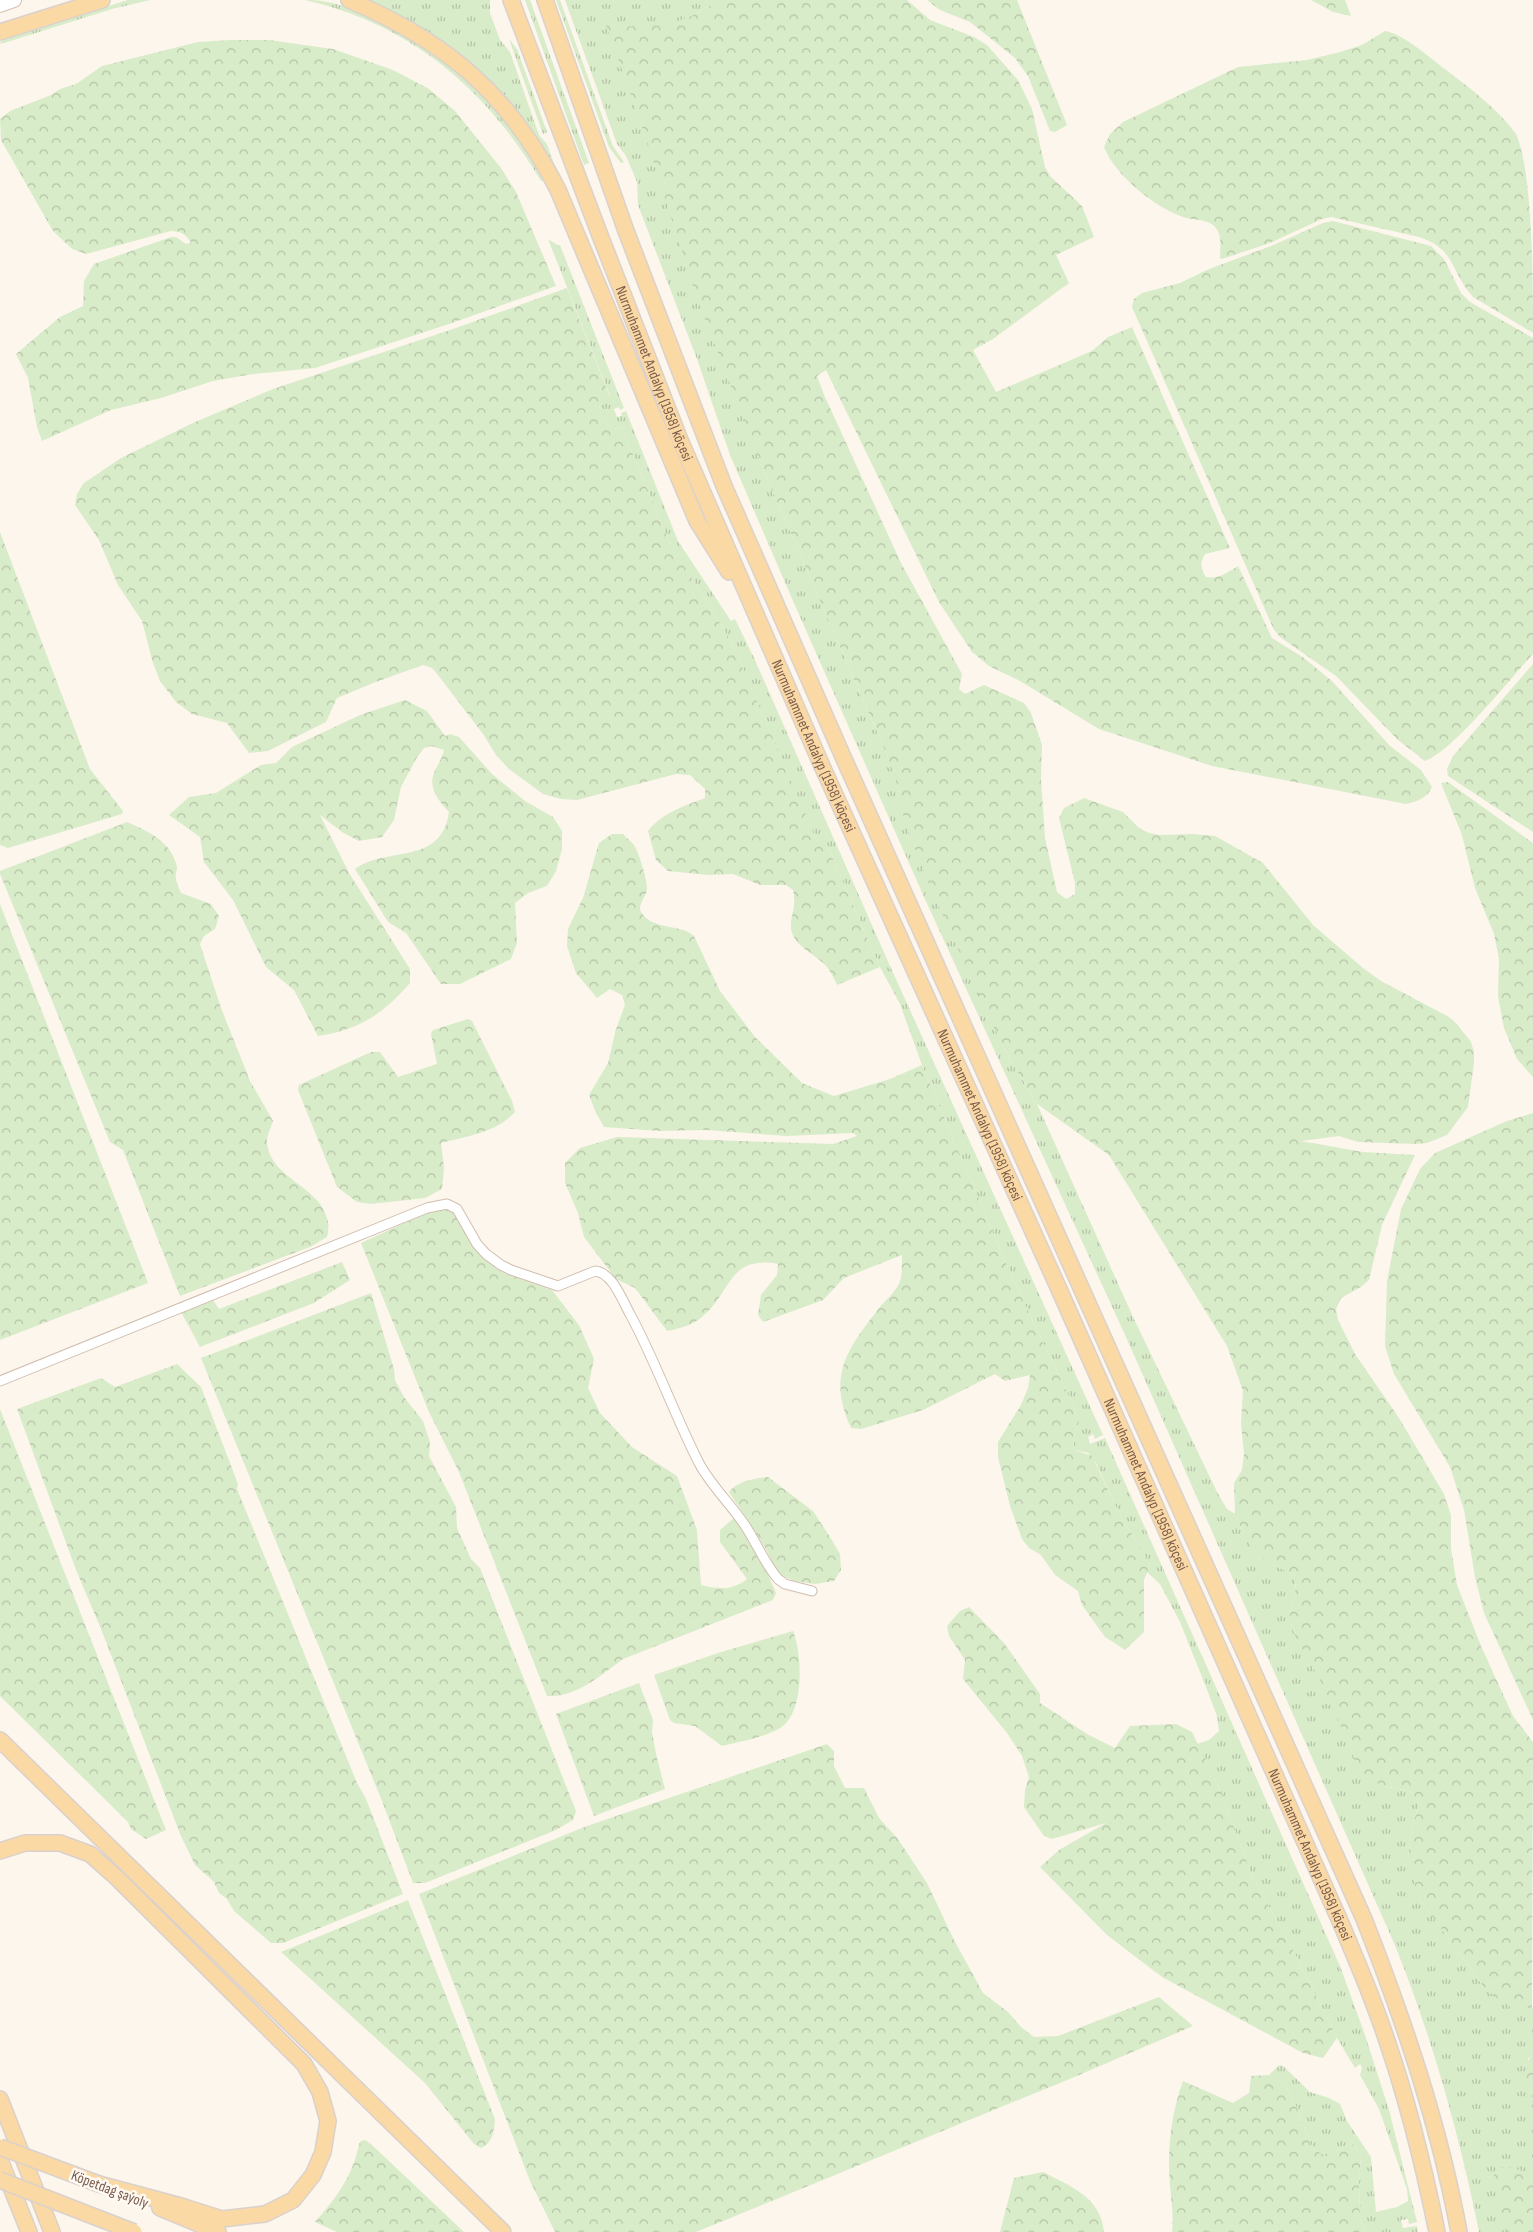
<svg xmlns="http://www.w3.org/2000/svg" width="1533" height="2232" viewBox="0 0 1533 2232" font-family="'Sofia Sans Condensed',sans-serif">
	<style>
		.grass { fill: url(#grass-tufts) }
		.forest { fill: url(#forest-crowns) }
		.lines { fill: none; stroke-linecap: round; stroke-linejoin: round }
		.street-casing { stroke: #d1beb0; stroke-width: 11 }
		.secondary-casing { stroke: #d6c0b0; stroke-width: 16 }
		.primary-casing { stroke: #dad1cd; stroke-width: 18 }
		.street { stroke: #fff; stroke-width: 9 }
		.secondary { stroke: #fff; stroke-width: 14 }
		.primary { stroke: #fbd9a5; stroke-width: 15 }
		.primary-bridge-casing { stroke: #dad1cd; stroke-width: 18; stroke-linecap: butt }
		.primary-bridge { stroke: #fbd9a5; stroke-width: 15 }
		.labels { text-anchor: middle; stroke-width: 5; stroke-linejoin: round; paint-order: stroke }
		.street-label { font-size: 15px; fill: #7a5c4d; stroke: #fffaf3 }
	</style>
	<defs>
		<pattern id="grass-tufts" width="24" height="20" patternUnits="userSpaceOnUse" patternTransform="scale(1.25)"><rect width="24" height="20" fill="#d8ecc9"/><path d="M3 7l-1-3M5 7V3M7 7l1-3M15 17l-1-3M17 17v-4M19 17l1-3" fill="none" stroke="#b4c2a5"/></pattern>
		<pattern id="forest-crowns" width="20" height="18" patternUnits="userSpaceOnUse" patternTransform="scale(1.25)"><rect width="20" height="18" fill="#d8ecc9"/><path d="M2 6a3 3 0 1 1 6 0M12 15a3 3 0 1 1 6 0" fill="none" stroke="#b4c2a5"/></pattern>
	</defs>
	<rect width="100%" height="100%" fill="#fdf6ec"/>
	<path class="grass" d="M128 0H150L112 9 1 44 0 42 10 36Z
		M305 0C333 0 350 8 374 19 386 25 398 29 409 36 467 71 510 121 545 179L541 181C487 90 411 24 305 0Z
		M365 0H490V13L500 40 510 52 539 135 547 144 557 172C546 160 533 133 522 118 481 66 427 24 365 0Z
		M525 0H530L589 163 584 165Z
		M556 0H560L613 146 624 162 621 163 609 147Z
		M565 0H718C698 15 671 27 646 28 633 28 619 25 607 26L763 469 887 755 1003 1047 1037 1104 1134 1319 1218 1494 1227 1509 1235 1514 1246 1539 1268 1562 1296 1576 1295 1593 1289 1618 1295 1636 1383 1786 1410 1791 1420 1803 1413 1824 1408 1855 1420 1900 1486 1990 1533 2008V2053L1528 2059 1530 2092 1533 2099V2232H1479C1459 2133 1432 2037 1394 1943L1126 1337 924 897 793 601 730 455 697 359 638 205 637 182 626 156 617 144Z
		M509 39 517 49 547 132 543 134Z
		M548 239 559 246 560 245 624 408 620 410 619 407 614 409 617 417 622 416 621 413 626 411 678 541 731 621 735 619 754 658 890 966 1103 1435 1095 1439 1093 1434 1088 1437 1090 1444 1105 1438 1340 1966 1365 2035 1389 2110 1417 2222 1409 2224 1408 2219 1401 2220 1403 2228 1417 2226 1418 2232H1365L1360 2219 1359 2183 1361 2156 1354 2144 1341 2147 1327 2157 1313 2149 1296 2106 1286 2086 1269 2075 1279 2065 1283 2066 1310 2092 1329 2098 1340 2104 1347 2121 1371 2157 1376 2212 1397 2207 1408 2201 1407 2189 1379 2109 1360 2075 1362 2068 1360 2064 1355 2068 1337 2038 1292 1948 1251 1874 1222 1794 1197 1744 1209 1740 1219 1731 1217 1716 1204 1682 1180 1622 1160 1584 1147 1572 1150 1565 1117 1509 1096 1463 1088 1453 1075 1450 1073 1441 1079 1422 1072 1403 1011 1275 922 1065 900 1004 880 967 826 843 817 842 732 643 683 564 677 561 622 428 613 429 603 422 599 407 610 396Z"/>
	<path class="forest" d="M718 0H907L930 20 974 37 987 45 1018 80 1032 109 1045 167 1050 176 1082 206 1094 237 1056 255 1069 283 993 339 973 350 996 392 1092 351 1108 337 1132 327 1230 548 1205 554C1200 562 1200 568 1206 577 1219 579 1227 573 1238 566L1272 638 1304 658 1333 682 1389 745 1421 770 1432 787C1427 798 1418 801 1406 804L1212 766 1099 729 1020 681 989 666 972 652 939 602 826 370 817 376 825 397 901 563 962 674 959 689 965 694 984 685 1024 703 1031 713 1042 745 1041 778 1045 838 1057 892 1066 899 1075 894V883L1059 818 1064 808 1084 798 1123 812 1139 828 1149 833 1160 835 1193 834 1215 836 1263 863 1313 925 1363 968 1381 981 1449 1017 1457 1024 1471 1042 1474 1052V1063L1468 1107 1447 1135 1427 1143 1415 1144 1358 1142 1339 1136 1301 1141 1363 1152 1415 1155 1382 1225 1369 1280 1361 1287 1341 1298 1336 1309 1338 1320 1355 1354 1399 1418 1444 1494 1451 1515V1549L1457 1585 1481 1646 1513 1716 1533 1742 1532 2008 1513 2009 1486 1990 1420 1900 1410 1870 1408 1855 1413 1824 1420 1803 1410 1791 1383 1786 1361 1775 1325 1689 1295 1636 1289 1618 1295 1593 1296 1576 1268 1562 1255 1552 1246 1539 1235 1514 1234 1483 1242 1470 1244 1454 1241 1423 1243 1391 1227 1346 1109 1155 1037 1104 1003 1047 932 892 905 823 896 781 887 755 763 469 696 296 645 135 606 25C651 28 680 28 718 0Z
		M927 0H1017L1067 125 1055 132 1050 131 1028 76 1015 58 970 22 940 10Z
		M1311 0H1345L1351 16 1333 12Z
		M1385 31C1404 34 1430 58 1446 70 1470 88 1498 109 1516 134 1533 171 1533 285 1533 333L1473 297C1450 271 1456 249 1419 237L1331 217 1322 219 1270 243 1222 259 1220 258C1220 247 1223 233 1213 225 1205 219 1193 220 1183 217 1154 207 1115 175 1104 147L1110 134 1123 122 1238 67 1307 60 1340 52 1362 45Z
		M231 40H269L333 49 393 70 429 89 455 111 501 168 516 192 556 286 452 323 315 368 253 374 213 381 161 398 111 410 42 441 37 427 28 378 16 354 60 317 83 306 84 281 94 264 171 237H176L186 244 191 243C186 234 181 231 171 231L86 254 72 249 53 231 1 140 0 119 10 111 51 95 60 89 76 84 102 66 198 42Z
		M1333 221 1431 246 1444 259 1461 293 1470 302 1533 338V654C1510 679 1453 751 1425 761L1398 740 1336 676 1280 637 1274 630 1132 307 1134 299 1142 293 1180 283 1209 269 1271 246 1323 223Z
		M567 288 610 397 599 407 603 422 613 429 622 428 677 561 683 564 732 643 817 841 826 843 880 967 837 985C834 978 830 970 825 965 814 953 793 946 791 928 790 916 797 907 793 890L786 885H760L733 874 709 875 668 871 656 860 648 831C662 813 684 806 705 798V789L690 775 676 774 577 800 561 799 543 794 509 769 496 755 483 734 438 675 432 668 423 665 373 683 337 698 326 722 268 751 249 753 227 723 192 714 176 702 160 681 153 663 142 621 118 585 99 540 75 505 77 494 84 483 121 458 195 422 273 389 453 329Z
		M0 532 90 769 123 811 122 814 8 848 0 845Z
		M1533 664V832L1448 776 1447 769 1453 756Z
		M405 700 427 711 445 736 450 734 459 737 492 774 525 801 553 817 562 831V849L556 871 547 886 528 893 515 903 517 943 511 959 460 984H441L406 933 388 922 355 869C386 846 442 866 449 812 441 803 429 790 433 776 435 768 441 762 444 750L431 746 424 748 416 759 401 787 394 820 382 837 359 841 342 832 320 815 349 873 410 969V983C383 1014 359 1030 318 1036L294 990 266 967 233 900 204 862 200 837 169 815 189 797 216 793 261 765 276 763 292 747 360 715Z
		M1448 782 1533 843V1077L1517 1059 1504 1028 1498 996 1499 959 1494 934 1475 888 1462 835 1441 783Z
		M127 822C148 831 172 842 177 867 177 871 175 874 176 878 176 883 179 888 181 893L211 904 219 916 215 929 204 936 200 944 221 1008 250 1081 273 1121C271 1127 266 1138 267 1143 271 1180 322 1186 328 1222 329 1226 328 1233 327 1237L310 1247 180 1296 123 1150 110 1142 0 874V871Z
		M612 834H623C626 838 631 841 634 845 639 853 648 882 647 890 646 897 637 904 641 912 653 931 679 923 694 936L720 991 755 1037 802 1083 834 1096 890 1079 922 1065 1011 1275 1072 1403 1079 1422 1073 1441 1075 1450 1092 1456 1117 1509 1150 1565 1144 1580V1632L1125 1650 1105 1637 1082 1605 1078 1591 1055 1575 1041 1555 1029 1548 1022 1539 1010 1506 998 1457V1442L1021 1405 1028 1388 1030 1375 1005 1381 995 1374 923 1410 861 1429 851 1428C828 1378 845 1352 876 1312 884 1300 897 1293 901 1278 902 1271 902 1262 902 1255L844 1278 823 1300 763 1322 758 1315 761 1295 777 1275 778 1264C728 1255 732 1292 702 1317 693 1325 679 1329 667 1331L635 1288 616 1279 584 1237 578 1213 565 1183V1163L580 1148 617 1137 833 1144 857 1136 853 1133 787 1136 706 1130 659 1131 604 1127 596 1113 589 1095 608 1063 616 1029 625 1005 622 995 610 989 597 998 576 973 567 946 568 929 583 898 599 843Z
		M0 904 148 1283 0 1340Z
		M468 1019 472 1021 512 1101 515 1112C496 1133 466 1136 441 1143L444 1168 442 1189 425 1198 371 1204 357 1202 337 1187 298 1090 299 1085 371 1052H380L398 1077 437 1064 431 1034 433 1030Z
		M1533 1113V1720L1484 1613 1475 1577 1464 1510 1450 1467 1394 1374 1385 1346 1387 1281 1401 1209 1420 1169 1435 1153 1507 1121Z
		M446 1207 455 1211 484 1256 493 1265 504 1273 552 1290 579 1325 594 1359 588 1388 600 1413 632 1447 677 1476 697 1530 701 1585C717 1589 733 1591 747 1579L720 1542V1530L735 1517 759 1554 776 1593 773 1600 623 1659C601 1675 576 1698 547 1696L459 1472 429 1412 361 1243 432 1210Z
		M342 1262 350 1280 314 1303 200 1347 181 1312 213 1300 219 1309Z
		M371 1293 394 1369 395 1380 404 1397 423 1421 430 1442 429 1456 456 1507 457 1528 471 1559 480 1568 576 1811 573 1820 556 1830 425 1883H413L382 1801 201 1358Z
		M177 1364 201 1387 238 1484 237 1489 357 1783 366 1799 403 1894 283 1943H271L234 1911 227 1899 219 1893 214 1882 195 1865 181 1836 101 1629 76 1570 17 1409 101 1378 115 1387Z
		M0 1409 166 1830 146 1839 131 1829 128 1822 0 1696Z
		M768 1477 813 1511 830 1537 840 1554 841 1570 834 1581 815 1584 794 1581 781 1575 776 1570 766 1549 729 1492C737 1481 756 1478 768 1477Z
		M969 1607 1004 1643 1040 1694V1703L1087 1734 1115 1748 1130 1726 1176 1724 1192 1732 1222 1794 1251 1874 1292 1948 1337 2038 1323 2058 1303 2053 1162 1977 1107 1935 1040 1867 1059 1850 1106 1823 1052 1839 1044 1836 1024 1807 1025 1790 1029 1777 1022 1756 1007 1733 963 1679 965 1660 949 1636 947 1626 960 1611Z
		M793 1631C802 1653 804 1704 786 1723 775 1736 738 1742 722 1746L695 1726 674 1723 670 1720 654 1675 718 1653Z
		M639 1683 653 1720 652 1732 656 1754 665 1789 594 1816 556 1714Z
		M827 1744 834 1751V1766L845 1788H864L879 1818 898 1839 927 1883 953 1938 983 1993 1008 2012 1021 2027 1034 2037 1058 2036 1159 1997 1193 2026 1072 2078 696 2232H555L530 2181 419 1894 587 1826Z
		M408 1900 495 2119C494 2131 493 2143 481 2148L474 2144 425 2083 281 1952Z
		M1533 2053V2099C1526 2085 1522 2065 1533 2053Z
		M1269 2075 1286 2086 1296 2106 1313 2149 1327 2157 1341 2147 1354 2144 1361 2156 1359 2183 1360 2219 1365 2232H1172C1174 2216 1171 2201 1170 2185 1167 2149 1171 2114 1183 2081L1233 2103 1249 2093 1251 2076Z
		M365 2140 371 2144 464 2232H337L315 2222C336 2198 353 2176 359 2144L361 2141Z
		M1506 2166 1520 2170 1533 2177V2232H1507L1494 2183V2175L1498 2169Z
		M1043 2172C1070 2186 1101 2197 1104 2232H1000L1014 2178Z"/>
	<g class="lines">
		<g class="street-casing">
			<path id="street" d="M0 1381 427 1208 447 1204 457 1209 477 1244 486 1254 501 1265 511 1270 558 1286 595 1271C613 1273 622 1300 630 1314 656 1362 674 1414 699 1463 711 1486 732 1505 746 1527 757 1544 765 1564 778 1579L785 1584 812 1591"/>
		</g>
		<g class="secondary-casing">
			<path id="secondary" d="M0 5 14 0"/>
		</g>
		<g class="primary-casing">
			<g id="primary">
				<path d="M349 0C446 41 510 95 558 190L697 521 729 572"/>
				<path id="s1" d="M511 0 601 238 680 440 822 766 1058 1287 1343 1928C1354 1955 1366 1982 1376 2010 1403 2082 1422 2157 1437 2232"/>
				<path d="M545 0 626 231 724 486 844 759 1364 1919C1404 2021 1439 2124 1459 2232"/>
				<path d="M0 32 102 0"/>
				<path d="M0 1740 503 2232"/>
				<path d="M0 1851 25 1843H60L90 1854 117 1878 304 2064 320 2092 328 2121 323 2152 313 2175 293 2200 265 2214 222 2219 181 2206 99 2184"/>
				<path d="M0 2099 52 2232"/>
				<path d="M0 2160 29 2232"/>
				<path d="M160 2208 218 2232"/>
			</g>
		</g>
		<use href="#street" class="street"/>
		<use href="#secondary" class="secondary"/>
		<use href="#primary" class="primary"/>
		<g class="primary-bridge-casing">
			<path id="primary-bridge" d="M0 2147 99 2184
				M0 2180 134 2232"/>
		</g>
		<use href="#primary-bridge" class="primary-bridge"/>
	</g>
	<g class="labels">
		<g class="street-label">
			<text dy="5" stroke="none"><textPath href="#s1" startOffset="400">Nurmuhammet Andalyp (1958) köçesi</textPath></text>
			<text dy="5" stroke="none"><textPath href="#s1" startOffset="805">Nurmuhammet Andalyp (1958) köçesi</textPath></text>
			<text dy="5" stroke="none"><textPath href="#s1" startOffset="1210">Nurmuhammet Andalyp (1958) köçesi</textPath></text>
			<text dy="5" stroke="none"><textPath href="#s1" startOffset="1615">Nurmuhammet Andalyp (1958) köçesi</textPath></text>
			<text dy="5" stroke="none"><textPath href="#s1" startOffset="2020">Nurmuhammet Andalyp (1958) köçesi</textPath></text>
			<text transform="translate(110 2189) rotate(21)" y="5">Köpetdag şaýoly</text>
		</g>
	</g>
</svg>
